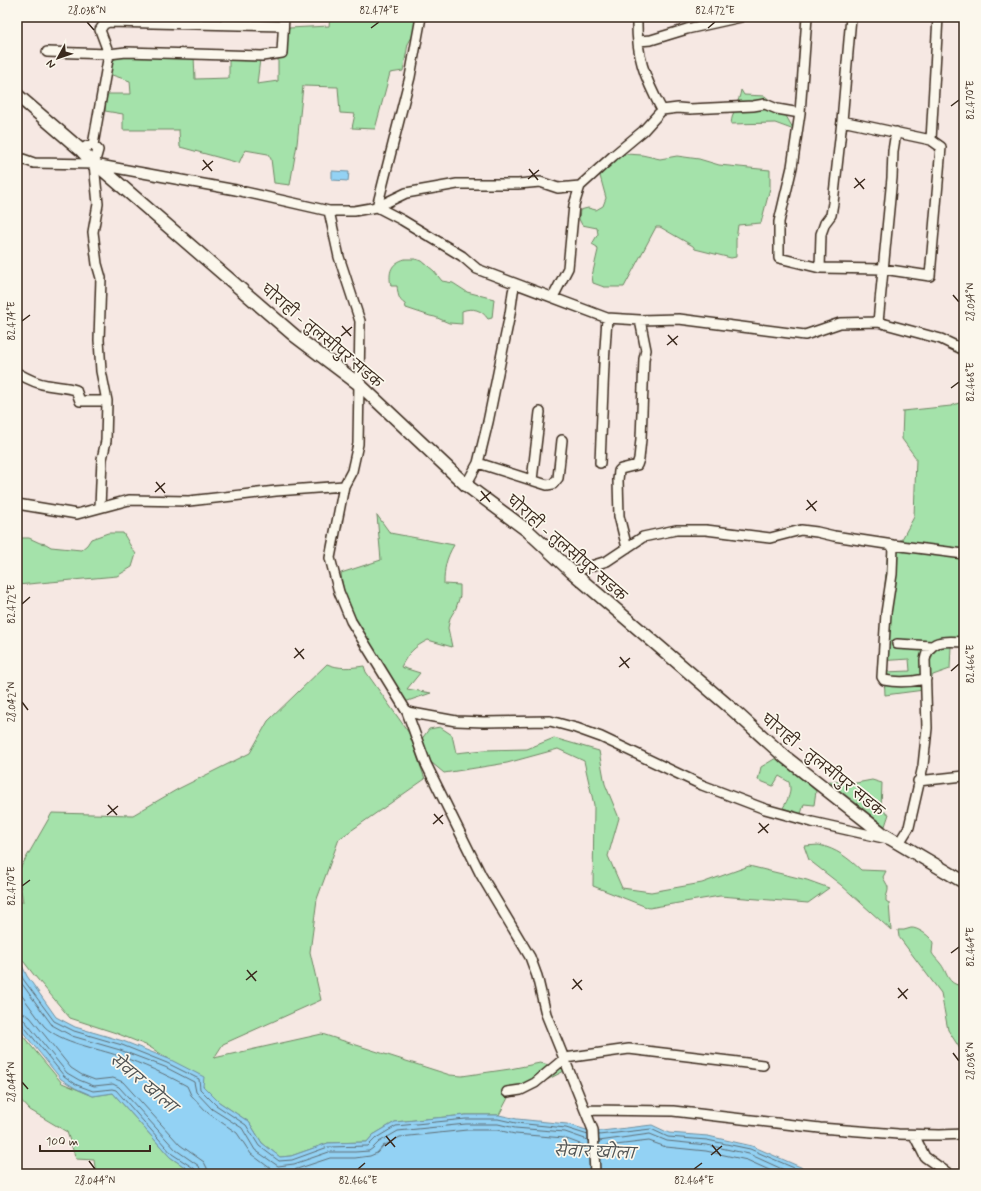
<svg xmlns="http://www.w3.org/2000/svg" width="981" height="1191" viewBox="0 0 981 1191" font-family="Mynerve,'Playpen Sans Deva',sans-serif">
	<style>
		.green { fill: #a4e2aa; stroke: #708664 }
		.water { fill: #93d2f4; stroke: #708f9e }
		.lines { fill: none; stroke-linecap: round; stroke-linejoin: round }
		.shore { stroke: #5e6d74; stroke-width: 1 }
		.minor-casing { stroke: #3b2a1e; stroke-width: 12 }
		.major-casing { stroke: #3b2a1e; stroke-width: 15 }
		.minor { stroke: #fbf7ec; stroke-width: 9 }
		.major { stroke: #fbf7ec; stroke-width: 12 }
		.ticks { fill: none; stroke: #3b2a1e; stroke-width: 1.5 }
		.labels { text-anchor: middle; stroke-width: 3.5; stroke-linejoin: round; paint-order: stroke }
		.street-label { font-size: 14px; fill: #3b2a1e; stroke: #fbf7ec }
		.water-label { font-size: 15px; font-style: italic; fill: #515454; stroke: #fbf7ec }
		.neatline { fill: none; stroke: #3b2a1e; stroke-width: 1.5 }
		.ticks-label { font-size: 10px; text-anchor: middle; fill: #3b2a1e }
	</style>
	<rect width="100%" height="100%" fill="#f6e8e3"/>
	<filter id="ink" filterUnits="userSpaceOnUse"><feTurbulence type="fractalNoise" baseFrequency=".025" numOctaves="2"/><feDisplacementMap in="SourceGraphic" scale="8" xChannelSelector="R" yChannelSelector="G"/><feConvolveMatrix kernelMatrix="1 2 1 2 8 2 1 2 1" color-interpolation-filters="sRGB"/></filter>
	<g filter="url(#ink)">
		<path class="green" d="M330 17H415L414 33 408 44 403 71 390 73 375 129 352 128 355 114 340 113 338 87 303 86 297 144 290 185 274 183 271 159 268 154 245 150 239 163 180 147 179 130H123V114L105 111 106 94H131L130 81 109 74 113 60 126 54 194 56 195 79 229 78V57L260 59 257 84 278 81V59L283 58 285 54 289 28 329 26Z
			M741 90 744 95 765 96 785 114 794 130 775 123 731 124C732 112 739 102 741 90Z
			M626 154 642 155 660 159 677 156 699 159 719 165 770 170V188L761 223 738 225 736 240V257L731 258 695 249 693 246 660 227H656L624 287H604L593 283 592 276 598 250 597 247 592 244 598 234 597 228 582 225 579 219 580 210 588 208 596 210 603 206 606 198 600 176 611 160Z
			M405 259H415L422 261 434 271 442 281 453 283 467 292 494 299 492 318 488 319C482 310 473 307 462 311V324L449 323 435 317 430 316 406 308 405 304C398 300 398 293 397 286H391C388 272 391 263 405 259Z
			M964 401V646H951L950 669 933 675 924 690 885 695 884 672 910 671 909 659 878 661 881 634 888 547 902 539 914 517 916 458 902 439 903 411 951 406Z
			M377 515 390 533 454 545C446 558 444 569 444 584L460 585V596L456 608 450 618 448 628 452 647 428 640C414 647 408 653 401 667L420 673 407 689 431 693 399 704C384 678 370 652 358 625 350 608 342 592 341 573L381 560Z
			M108 533H123C128 540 130 547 136 554L132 567 117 576 17 585V538H29L40 543 46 544 51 547 81 550 87 545 91 539Z
			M327 664C339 669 350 668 364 666L366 672 409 733 425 779 339 839 317 899 310 952 321 1000 223 1044 214 1058 322 1034 450 1075 462 1076 510 1069 540 1063 568 1069 543 1082 509 1096 499 1115H466L395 1122 373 1135 367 1142 328 1143 291 1156 280 1157 262 1143 249 1122 219 1102 203 1086 169 1059 148 1046 116 1033 70 1018 34 975 17 953V902H23L18 872 52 813 133 815 178 789 250 753 268 721Z
			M440 727 452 735 456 753 484 750 527 749 554 738 599 751 605 784 619 818 608 856 622 888 651 892 702 883 749 866 807 880 829 888 808 903 720 896 649 908 593 886 594 805 584 761 558 749 507 763 444 773 426 758 421 740 429 729Z
			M776 758 786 765 816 791 814 805 804 804 801 814 783 808C788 799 792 792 789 782L779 776 773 786 758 780 761 767Z
			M872 780 882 783 881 810 889 814 885 826 828 781 856 783Z
			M819 845C837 849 848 858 861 870L886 871 883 877C884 880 887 884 888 887 889 892 885 896 886 901L889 903 891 930 841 885 809 860 804 846Z
			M911 928C917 927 932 937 933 943 933 946 932 950 932 953 934 957 937 959 940 963 948 972 946 985 964 986V1055L948 1030 941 993 899 937 898 930H904Z
			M17 1029 62 1083 93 1096 113 1093 170 1157 195 1174H96L94 1160 76 1159 67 1132 30 1110 17 1096Z"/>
		<path class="water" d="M332 171 349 172 348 181 332 180Z
			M17 955 27 976 56 1017 75 1027 123 1041 169 1059 204 1077 203 1086 219 1102 249 1122 262 1143 280 1157 291 1156 328 1143 367 1142 373 1135 395 1122 466 1115H499L517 1119 567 1124 593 1132 652 1125 669 1133 708 1136 752 1146 805 1169 828 1174H195L170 1157 113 1093 93 1096 75 1088 61 1079 17 1025Z"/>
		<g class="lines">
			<path class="shore" d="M17 965 23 979 54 1021 74 1031 122 1045 167 1063 199 1079 200 1089 216 1105 246 1125 259 1146 279 1161 292 1160 328 1147 368 1146 376 1138 396 1126 466 1119H498L516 1123 566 1128 588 1135
				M17 977 52 1025 72 1036 120 1050 165 1067 194 1082 196 1092 212 1109 242 1128 255 1150 278 1166 294 1164 329 1152H355L369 1151 373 1148 379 1142 398 1131 466 1124H498L515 1128 565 1132 588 1140
				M17 989 44 1026C61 1043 97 1048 119 1056 143 1064 165 1074 187 1086L191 1095 208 1113 237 1133 251 1154 271 1169 277 1172 294 1170 330 1158H355L370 1156 377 1153 383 1146 400 1137 467 1130H497L515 1134 564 1138 588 1147
				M17 1012 23 1013 30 1017 71 1068 82 1075 95 1080 113 1078 123 1082 180 1145 204 1162 207 1168 208 1174
				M17 1018H21L25 1021 67 1073 79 1080 94 1086 113 1084 119 1087 176 1150 199 1166 202 1174
				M17 1023 22 1024 64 1076 77 1085 93 1091 112 1089 116 1090 172 1154 195 1169 197 1174
				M599 1135 651 1129 668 1137 707 1140 750 1149 808 1174
				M599 1141 650 1134 667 1141 707 1145 749 1154 793 1174
				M599 1147 649 1141 666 1147 706 1151 747 1160 778 1174"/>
			<g class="minor-casing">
				<path id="minor" d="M807 17 800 113 792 167 779 222V258L820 268 883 269 930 276 941 147 931 140 938 17
					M638 41 651 40 687 29 741 17
					M47 52 109 54 100 30 104 24 109 22 283 26
					M662 110 678 108 690 109 753 106 765 104 777 109 800 113
					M842 121 931 140
					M93 145 109 54 126 52 262 56 282 53 284 17
					M81 150 87 146 93 145 98 150 94 164 98 204 93 232 97 264 101 278 99 340 101 371 107 401 106 441 102 459 100 507
					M17 157 34 163 94 164 236 190 329 211H354L377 207 402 220 462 256 477 269 607 318 640 320 679 319 805 335 840 323 878 322 941 339 964 350
					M377 207 406 193 457 184H518L540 182 558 188 580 186
					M377 207 410 77 421 17
					M329 211 339 257 360 321 358 444 352 471 344 486 330 558 339 592 351 621 407 712 456 721 484 722 550 721 576 728 601 737 702 785 765 809 812 822 888 839
					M820 268 821 234 825 223 831 215 833 203 842 121 851 17
					M553 297 568 268 574 205 580 186 613 156 643 131 662 110C644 77 636 55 637 17
					M878 322 892 178 893 151 896 132
					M17 373C26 378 37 384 47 385 57 387 66 387 76 390L80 401H107
					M478 463 547 485 553 484 558 478 562 440
					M600 463 604 364 607 318
					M532 480 540 412
					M466 485 478 463 488 422 510 314 513 292 515 284
					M17 504 77 514 129 500 189 501 276 491 344 486
					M893 545 892 574 886 613 882 677 884 680C899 683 911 682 926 679
					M627 548 619 516 618 480 619 471 621 469 637 465 639 459 641 439 644 359 646 350 640 320
					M572 572 607 561 643 537 676 530H706L770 538 801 530 817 532 834 536 893 545 964 554
					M897 644 931 646
					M407 712 426 764 481 875 530 957 537 976 546 1014 593 1130 595 1174
					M918 781 964 776
					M899 843 909 827 923 766 927 728 925 660C929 638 947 641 964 642
					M507 1092 521 1090 535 1083 565 1058 629 1049 763 1065
					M586 1110 673 1111 820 1128 898 1134 940 1135 964 1134
					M914 1135 925 1157 949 1174"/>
			</g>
			<g class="major-casing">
				<path id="major" d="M17 95 81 150 94 164 103 170 295 336 360 385 466 485 528 531 572 572 732 709 785 757 883 834 964 882"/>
			</g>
			<use href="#minor" class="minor"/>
			<use href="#major" class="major"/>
		</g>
	</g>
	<path class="ticks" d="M87 22 94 30M371 28 379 22M708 28 715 22M951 106 959 100M203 160 212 171M529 169 538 180M202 170 213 161M855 178 864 189M528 179 539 170M854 188 865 179M953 295 959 302M22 321 30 315M342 326 351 336M668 335 677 345M341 336 352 327M667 345 678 336M951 388 959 382M156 482 165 493M481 491 490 502M155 492 165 483M807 500 816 511M480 501 491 492M806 510 817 501M22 604 30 597M295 648 304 659M620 657 629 668M294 658 304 649M619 667 630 658M951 671 959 664M22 702 28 710M108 805 117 815M434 814 443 824M107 815 118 806M759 823 768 833M433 824 443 815M758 833 769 824M22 886 30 880M951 953 959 947M247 970 256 981M573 979 582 990M246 980 257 971M898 988 907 999M572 989 582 980M898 998 908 989M953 1053 959 1061M22 1082 28 1089M386 1136 395 1147M712 1145 721 1156M385 1146 396 1137M711 1155 722 1146M89 1161 95 1169M358 1169 365 1163M694 1169 702 1163"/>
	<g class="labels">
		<g class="street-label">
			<text transform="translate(322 336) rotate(40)" y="5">घोराही - तुलसीपुर सडक</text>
			<text transform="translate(567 548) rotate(41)" y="5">घोराही - तुलसीपुर सडक</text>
			<text transform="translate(823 765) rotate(39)" y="5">घोराही - तुलसीपुर सडक</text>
		</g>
		<g class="water-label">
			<text transform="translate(143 1083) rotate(40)" y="5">सेवार खोला</text>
			<text transform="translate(594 1152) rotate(2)" y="5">सेवार खोला</text>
		</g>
	</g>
	<rect width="981" height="1191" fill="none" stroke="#fbf7ec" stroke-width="44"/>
	<g transform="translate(58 58) rotate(230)" stroke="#fbf7ec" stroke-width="3" paint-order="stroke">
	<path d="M0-3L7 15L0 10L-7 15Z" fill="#3b2a1e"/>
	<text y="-6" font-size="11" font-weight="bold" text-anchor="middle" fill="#3b2a1e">N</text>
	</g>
	<path d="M40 1145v6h110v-6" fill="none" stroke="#3b2a1e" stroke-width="2"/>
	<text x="46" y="1145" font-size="12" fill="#3b2a1e" stroke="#fbf7ec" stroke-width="3" paint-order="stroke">100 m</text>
	<rect x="22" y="22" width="937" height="1147" class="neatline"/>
	<g class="ticks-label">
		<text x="87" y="14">28.038°N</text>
		<text x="379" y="14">82.474°E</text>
		<text x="715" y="14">82.472°E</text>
		<text transform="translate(970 100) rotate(-90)" y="4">82.470°E</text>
		<text transform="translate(970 302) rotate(-90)" y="4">28.034°N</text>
		<text transform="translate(11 321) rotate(-90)" y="4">82.474°E</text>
		<text transform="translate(970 382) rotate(-90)" y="4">82.468°E</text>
		<text transform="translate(11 604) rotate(-90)" y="4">82.472°E</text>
		<text transform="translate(970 664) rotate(-90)" y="4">82.466°E</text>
		<text transform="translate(11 702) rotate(-90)" y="4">28.042°N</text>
		<text transform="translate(11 886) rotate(-90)" y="4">82.470°E</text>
		<text transform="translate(970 947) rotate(-90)" y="4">82.464°E</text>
		<text transform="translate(970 1061) rotate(-90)" y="4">28.038°N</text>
		<text transform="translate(11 1082) rotate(-90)" y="4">28.044°N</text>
		<text x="95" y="1184">28.044°N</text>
		<text x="358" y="1184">82.466°E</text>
		<text x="694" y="1184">82.464°E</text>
	</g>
</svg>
